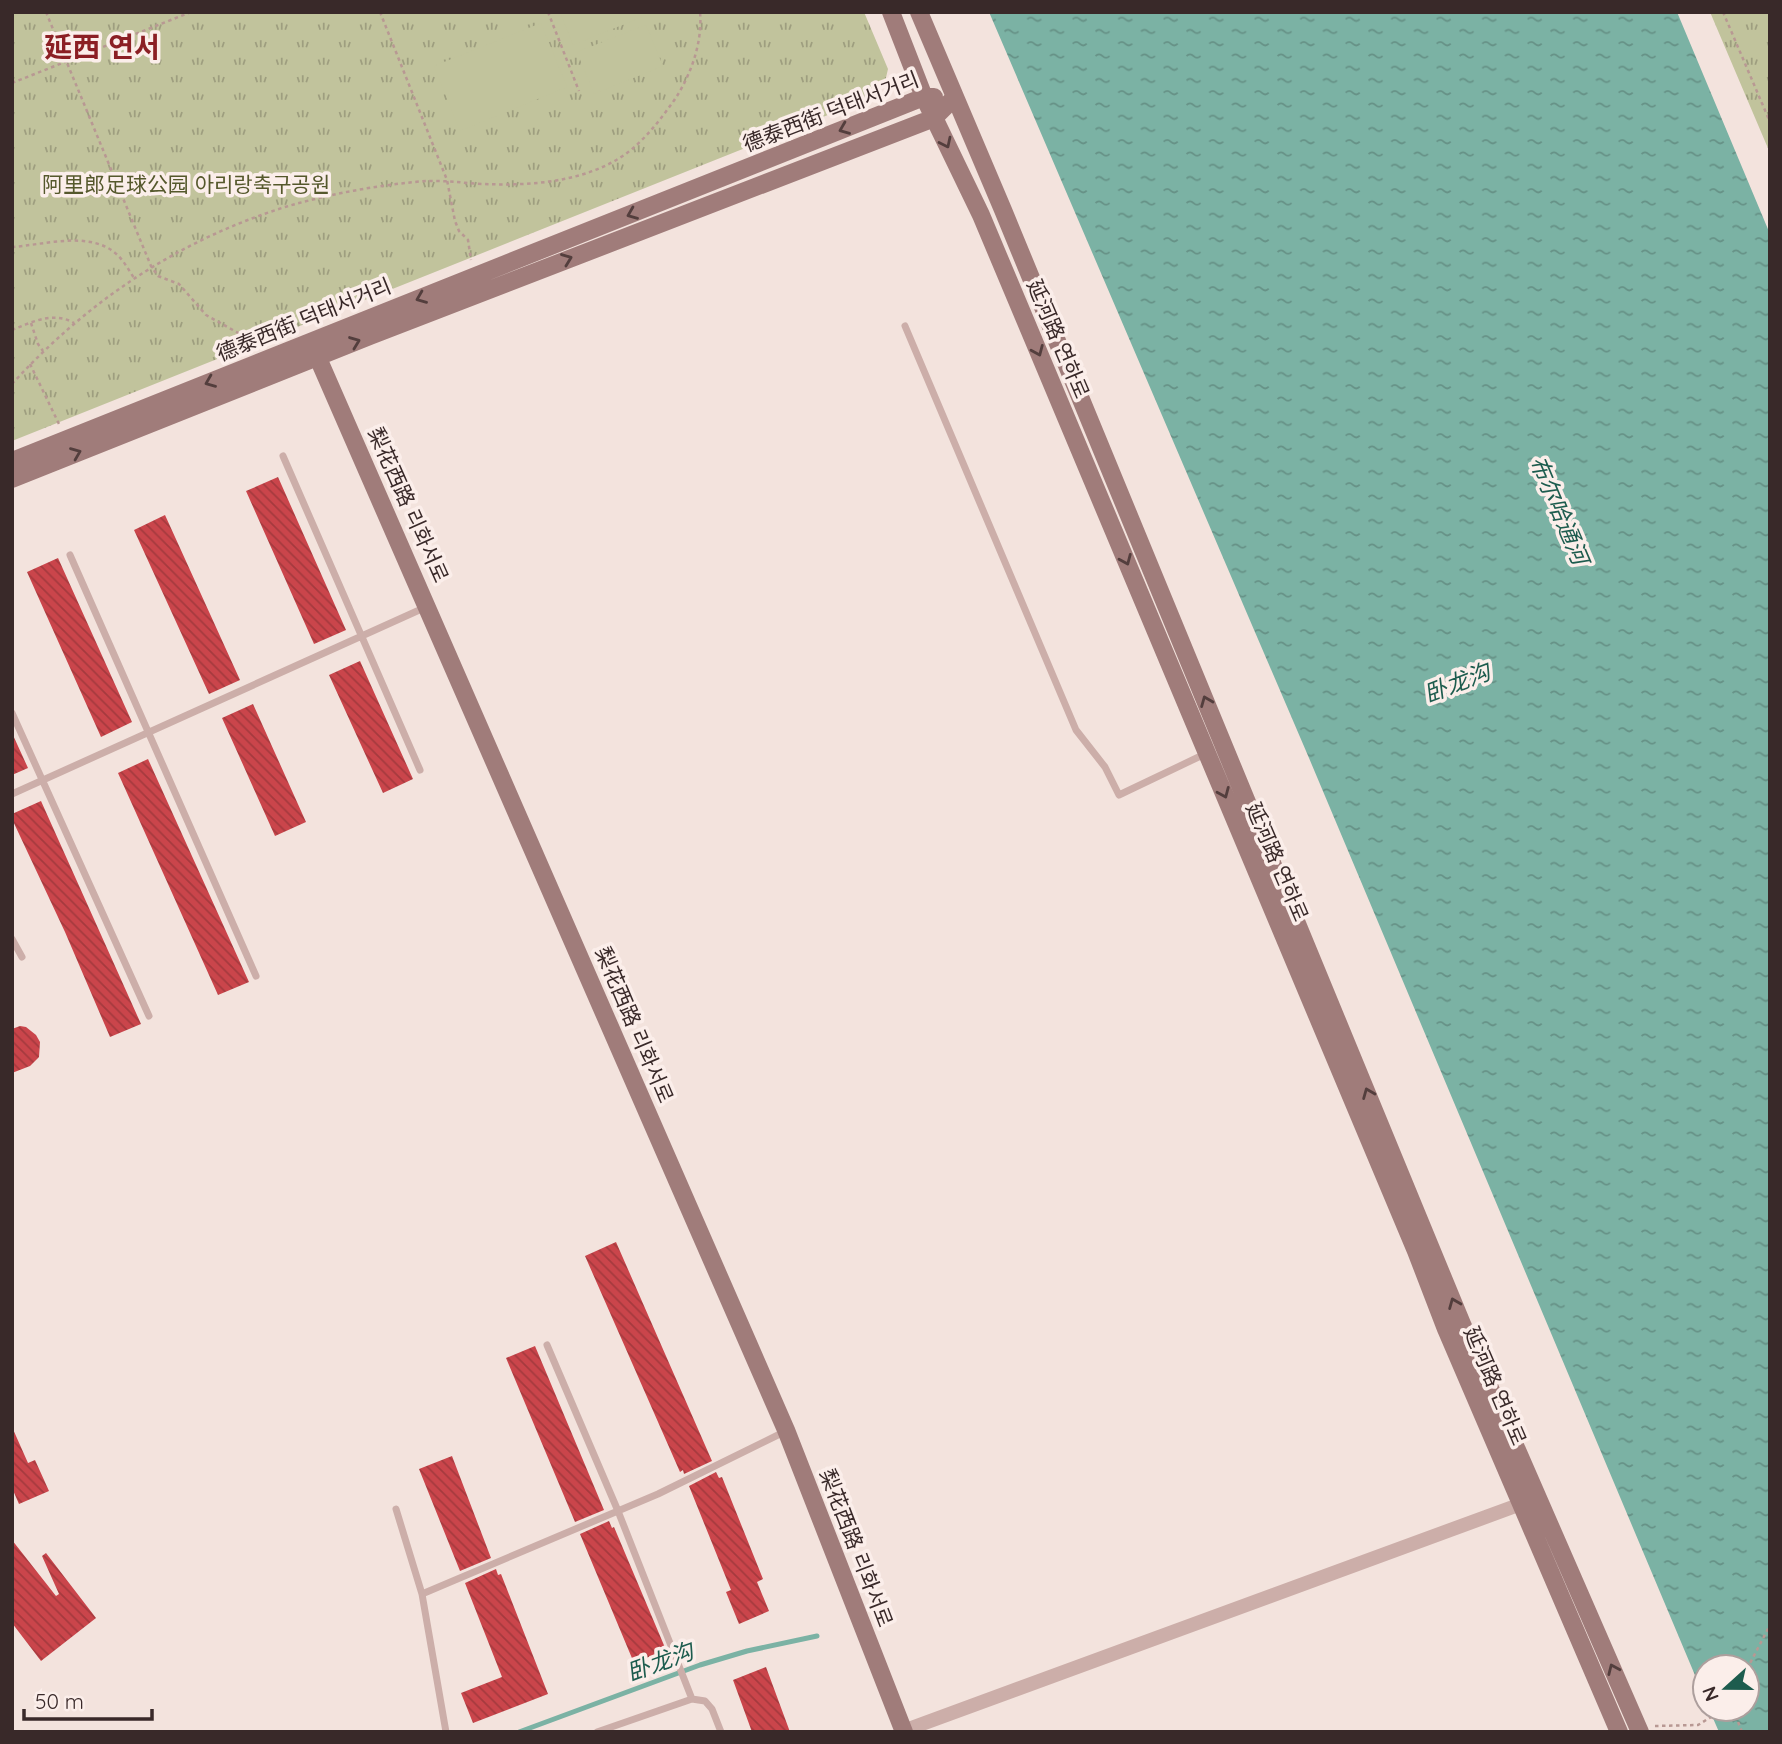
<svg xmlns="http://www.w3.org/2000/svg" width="1782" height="1744" viewBox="0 0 1782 1744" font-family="Quicksand,'Noto Sans SC','Noto Sans KR',sans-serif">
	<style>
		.park { fill: url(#park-tufts) }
		.pitch { fill: #c1c39c }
		.water { fill: url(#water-ripples) }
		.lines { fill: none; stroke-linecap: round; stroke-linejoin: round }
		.stream { stroke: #7bb2a4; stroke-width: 5 }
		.building { fill: url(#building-back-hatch) }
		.path { stroke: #b89893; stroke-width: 2.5; stroke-dasharray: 3.5 3.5; stroke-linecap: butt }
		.lane { stroke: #ccaea9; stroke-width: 7 }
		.street { stroke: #ccaea9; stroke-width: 14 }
		.secondary { stroke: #a07c7a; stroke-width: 18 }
		.oneway { stroke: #533e3d }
		.labels { text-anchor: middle; stroke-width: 7; stroke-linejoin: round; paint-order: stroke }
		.street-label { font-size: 21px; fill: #392929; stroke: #fbeeea }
		.park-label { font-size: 21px; fill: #55582c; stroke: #fbeeea }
		.water-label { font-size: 23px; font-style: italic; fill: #1d5c4e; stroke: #fbeeea }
		.district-label { font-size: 28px; font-weight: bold; fill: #8b1f24; stroke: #fbeeea }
	</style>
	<defs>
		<pattern id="park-tufts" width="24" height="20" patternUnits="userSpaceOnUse" patternTransform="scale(1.75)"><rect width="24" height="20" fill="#c1c39c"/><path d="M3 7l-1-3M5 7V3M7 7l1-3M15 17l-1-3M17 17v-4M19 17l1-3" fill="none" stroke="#9e9e7f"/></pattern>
		<pattern id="water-ripples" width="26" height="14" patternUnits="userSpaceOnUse" patternTransform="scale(1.75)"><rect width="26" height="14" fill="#7bb2a4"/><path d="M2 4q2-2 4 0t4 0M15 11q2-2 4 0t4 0" fill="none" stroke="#669186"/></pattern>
		<pattern id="building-back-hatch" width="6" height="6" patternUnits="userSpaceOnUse" patternTransform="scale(1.75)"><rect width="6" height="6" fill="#ca454b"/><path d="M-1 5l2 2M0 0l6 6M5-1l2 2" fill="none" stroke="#a53a3e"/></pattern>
	</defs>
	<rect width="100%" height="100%" fill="#f3e3dd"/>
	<path class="park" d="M12 12H864L888 69 884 86 873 97 12 441Z
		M1710 12H1770V153Z"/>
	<path class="pitch" d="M560 12H640L642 17 573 45Z
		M541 23 567 87 460 131 434 66Z
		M646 25 663 66 594 94 577 52Z"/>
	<path class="water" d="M989 12H1677L1770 234V1732H1719L1709 1709H1747V1667H1705V1699L1309 758Z"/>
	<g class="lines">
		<path class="stream" d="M519 1732 700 1665 747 1651 817 1636"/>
	</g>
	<path class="building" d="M278 477 346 630 314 644 246 491Z
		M165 515 240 680 209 694 134 530Z
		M58 558 132 722 101 737 27 572Z
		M360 661 413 779 383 793 329 675Z
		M253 704 306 822 275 836 222 718Z
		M12 733 28 768 12 775Z
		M148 759 249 982 218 995 118 773Z
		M41 801 141 1024 110 1037 65 932 12 819V814Z
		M20 1026 26 1027 36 1035 40 1042 39 1057 30 1066 12 1073V1029Z
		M616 1242 712 1461 684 1474 683 1470 680 1472 585 1256Z
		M535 1346 604 1510 575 1522 506 1358Z
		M12 1427 28 1463 35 1460 49 1491 19 1504 12 1488Z
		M452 1456 491 1558 460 1571 419 1469Z
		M716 1472 719 1478 722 1477 763 1579 757 1582 769 1611 739 1624 726 1592 731 1590 689 1486Z
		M609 1521 612 1528 614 1527 666 1650 634 1663 580 1534Z
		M12 1540 56 1596 59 1594 42 1556 46 1553 96 1618 41 1661 12 1623Z
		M496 1569 498 1575 501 1574 548 1694 473 1723 461 1693 502 1677 465 1583Z
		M766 1667 790 1732H752L733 1680Z"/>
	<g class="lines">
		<path class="path" d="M46 12 151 266 158 276 179 284 206 315 258 344
			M380 12 447 180 455 221 459 231 468 240 471 260
			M548 12 579 91
			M1723 12 1770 122
			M12 83 191 12
			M12 247C43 245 87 231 114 252 123 259 128 269 134 278
			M31 323 38 344 43 351
			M12 330C32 322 54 311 74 323
			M30 364 59 424
			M12 384C88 301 177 241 285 207 326 195 372 186 415 182 439 179 460 183 484 184 531 186 587 182 627 153 644 140 657 124 670 106 689 81 703 44 700 12
			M1747 1669 1770 1625
			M1733 1709 1742 1732
			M1655 1726 1698 1725 1724 1709"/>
		<path class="lane" d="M905 326 1076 730 1105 767 1119 795 1207 753
			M283 456 420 770
			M70 555 256 976
			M12 713 149 1016
			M12 794 426 607
			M12 939 22 957
			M547 1345 618 1511 692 1699
			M396 1509 422 1594 446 1732
			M422 1594 658 1494 786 1431
			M597 1732 692 1699 705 1701 712 1709 721 1732"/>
		<path class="street" d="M903 1731 1521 1504"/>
		<path class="secondary" d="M891 12 924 97 981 215 1416 1251 1446 1329 1619 1732
			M919 12 1003 210 1462 1324 1640 1732
			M311 342 786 1430 904 1732
			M12 461 924 97H934
			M12 479 370 336 934 118 955 97"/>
	</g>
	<defs><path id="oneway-chevron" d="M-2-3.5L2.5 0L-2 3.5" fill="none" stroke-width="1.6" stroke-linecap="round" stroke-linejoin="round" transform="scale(1.75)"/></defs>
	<g class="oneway">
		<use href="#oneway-chevron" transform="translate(844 129) rotate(158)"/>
		<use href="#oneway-chevron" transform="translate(946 143) rotate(64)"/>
		<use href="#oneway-chevron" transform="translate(632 214) rotate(158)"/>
		<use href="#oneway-chevron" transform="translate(567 259) rotate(-21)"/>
		<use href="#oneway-chevron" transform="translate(421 298) rotate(158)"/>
		<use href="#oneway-chevron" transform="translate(355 342) rotate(-21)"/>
		<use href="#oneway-chevron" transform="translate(1038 351) rotate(67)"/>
		<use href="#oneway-chevron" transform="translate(210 382) rotate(158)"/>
		<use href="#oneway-chevron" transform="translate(76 453) rotate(-22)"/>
		<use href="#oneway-chevron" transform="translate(1126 560) rotate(67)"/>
		<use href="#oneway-chevron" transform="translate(1206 701) rotate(-112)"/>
		<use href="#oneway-chevron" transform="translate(1224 793) rotate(67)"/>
		<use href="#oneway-chevron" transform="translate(1368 1093) rotate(-112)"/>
		<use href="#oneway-chevron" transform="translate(1454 1303) rotate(-112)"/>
		<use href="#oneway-chevron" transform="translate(1613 1669) rotate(-114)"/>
	</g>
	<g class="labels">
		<g class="street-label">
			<text transform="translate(831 112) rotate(-21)" y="7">德泰西街 덕태서거리</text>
			<text transform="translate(304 320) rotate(-22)" y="7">德泰西街 덕태서거리</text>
			<text transform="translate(1058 339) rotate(67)" y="7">延河路 연하로</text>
			<text transform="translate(408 505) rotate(66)" y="7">梨花西路 리화서로</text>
			<text transform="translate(1277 862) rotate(67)" y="7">延河路 연하로</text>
			<text transform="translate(634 1025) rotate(67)" y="7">梨花西路 리화서로</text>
			<text transform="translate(1495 1386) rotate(67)" y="7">延河路 연하로</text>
			<text transform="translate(856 1548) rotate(69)" y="7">梨花西路 리화서로</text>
		</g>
		<g class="park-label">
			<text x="186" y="192">阿里郎足球公园 아리랑축구공원</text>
		</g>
		<g class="water-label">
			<text transform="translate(1559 510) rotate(67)" y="8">布尔哈通河</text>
			<text transform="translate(1457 683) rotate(-21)" y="8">卧龙沟</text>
			<text transform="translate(660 1662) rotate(-20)" y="8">卧龙沟</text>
		</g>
		<g class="district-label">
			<text x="102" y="57">延西 연서</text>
		</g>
	</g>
	<rect width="1782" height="1744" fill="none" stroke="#392929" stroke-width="28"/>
	<g transform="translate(1726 1688) rotate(249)"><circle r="33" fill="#fbeeea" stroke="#ad9f9d" stroke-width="2"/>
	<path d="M0-5L12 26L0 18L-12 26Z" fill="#1d5c4e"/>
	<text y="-10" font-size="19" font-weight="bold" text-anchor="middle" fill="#392929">N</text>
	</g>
	<path d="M24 1709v10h128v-10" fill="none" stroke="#392929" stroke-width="3.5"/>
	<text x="35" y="1709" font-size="21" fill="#392929" stroke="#fbeeea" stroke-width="5" paint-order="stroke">50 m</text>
</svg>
